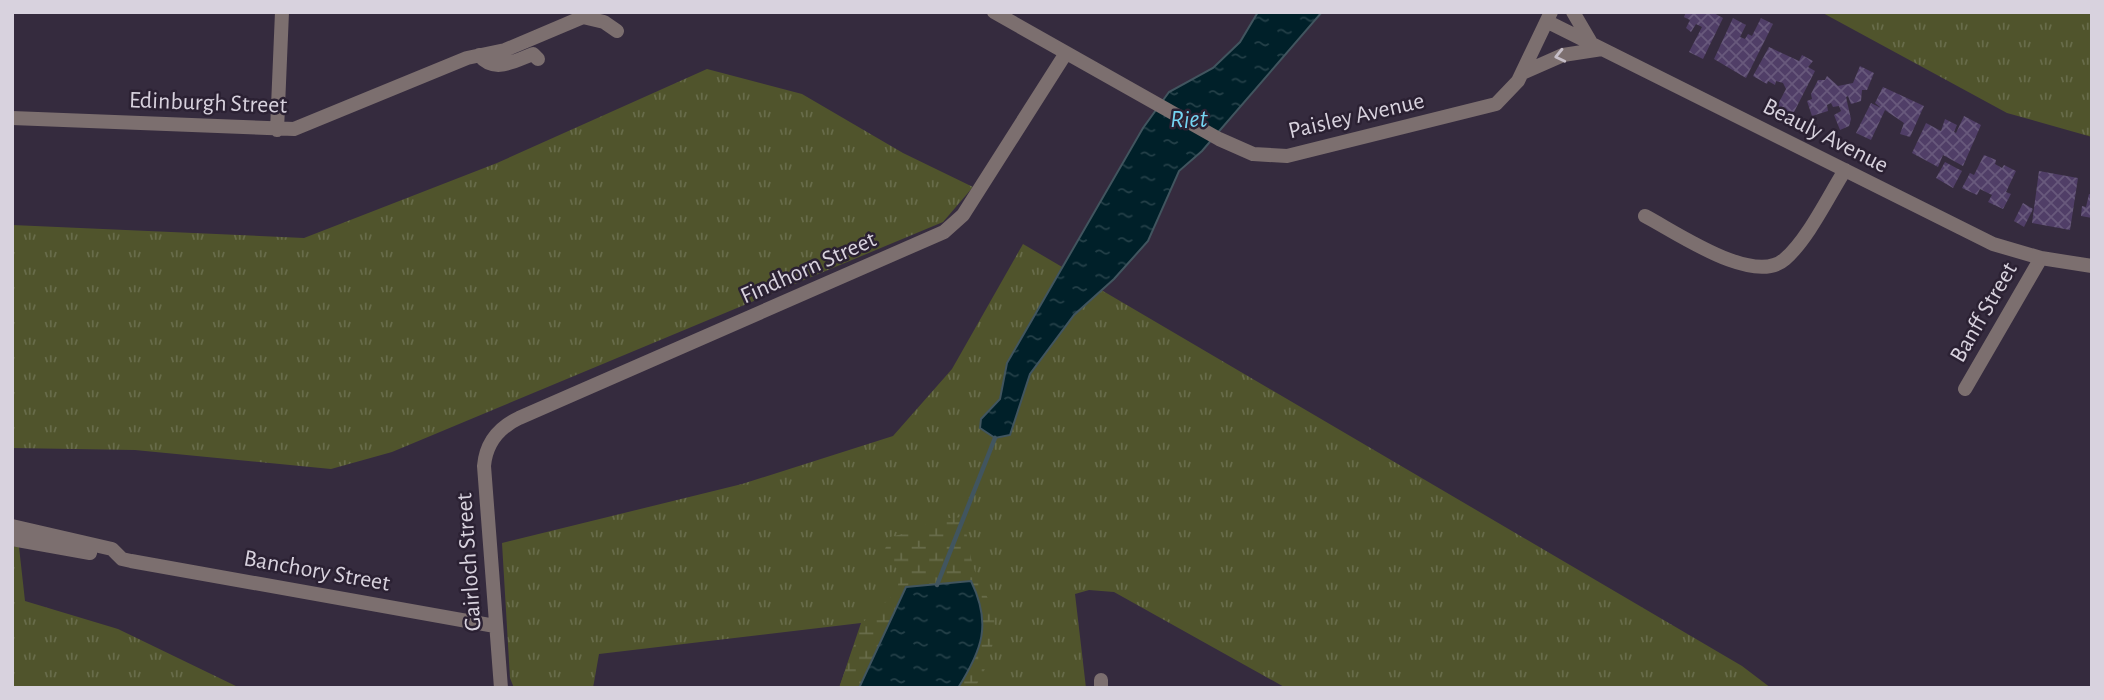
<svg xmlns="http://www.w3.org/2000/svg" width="2104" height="700" viewBox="0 0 2104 700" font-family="'Alegreya Sans',sans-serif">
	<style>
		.grass { fill: url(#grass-tufts) }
		.wetland { fill: url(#wetland-marsh) }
		.water { fill: url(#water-ripples); stroke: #41555f; stroke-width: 2 }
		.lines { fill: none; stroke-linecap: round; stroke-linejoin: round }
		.stream { stroke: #41555f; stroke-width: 4.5 }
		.building { fill: url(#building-cross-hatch) }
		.minor { stroke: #7c6f6f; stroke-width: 14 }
		.oneway { stroke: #c6bec8 }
		.labels { text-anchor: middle; stroke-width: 5; stroke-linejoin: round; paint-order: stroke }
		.street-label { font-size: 24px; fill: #d8d2de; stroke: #2b2133 }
		.water-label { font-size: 26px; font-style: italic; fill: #74d3f1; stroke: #2b2133 }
	</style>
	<defs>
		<pattern id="grass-tufts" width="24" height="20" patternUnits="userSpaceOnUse" patternTransform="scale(1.75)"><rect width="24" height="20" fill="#50542c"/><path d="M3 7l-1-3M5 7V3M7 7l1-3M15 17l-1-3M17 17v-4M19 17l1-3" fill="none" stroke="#686c4a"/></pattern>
		<pattern id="wetland-marsh" width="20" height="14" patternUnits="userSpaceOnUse" patternTransform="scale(1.75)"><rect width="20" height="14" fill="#50542c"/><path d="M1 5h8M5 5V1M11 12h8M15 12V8" fill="none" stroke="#686c4a"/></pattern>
		<pattern id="water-ripples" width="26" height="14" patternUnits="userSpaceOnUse" patternTransform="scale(1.75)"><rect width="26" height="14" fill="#002029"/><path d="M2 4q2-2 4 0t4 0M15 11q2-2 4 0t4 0" fill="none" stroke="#244048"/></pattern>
		<pattern id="building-cross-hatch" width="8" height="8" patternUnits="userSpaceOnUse" patternTransform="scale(1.75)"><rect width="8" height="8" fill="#503e67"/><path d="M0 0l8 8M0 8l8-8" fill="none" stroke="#68597c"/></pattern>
	</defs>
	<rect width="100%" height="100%" fill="#352b3e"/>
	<path class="grass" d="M1821 12H2092V137L2007 113Z
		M707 69 802 94 903 153 973 187 943 222 392 452 331 469 135 450 12 448V225L304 238 497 163Z
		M1023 244 1742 666 1771 688H1286L1114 592 1089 590 1075 594 1086 688H839L861 623 599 654 593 688H514L510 678 502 543 742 484 893 436 952 369Z
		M12 546 19 547 25 601 118 629 240 688H12Z"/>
	<path class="wetland" d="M964 517C967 533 968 550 973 565 977 580 985 591 991 605 1000 630 990 667 974 688H839L862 623 897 592 900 572 890 562 885 549 890 537 918 530 934 519Z"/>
	<path class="water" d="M1258 12H1322L1202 151 1179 171 1148 241 1114 279 1074 315 1030 374 1010 435 995 438 980 428 981 419 1000 399 1007 363 1143 128 1169 92 1213 68 1240 42Z
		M971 581C992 624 982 650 958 688H859L906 587Z"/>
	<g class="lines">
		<path class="stream" d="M937 585 995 438"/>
	</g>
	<path class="building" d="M1686 12H1712L1723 18 1703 59 1689 52 1702 27 1696 24 1691 32 1686 28 1690 20 1684 17Z
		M1733 18 1746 25 1740 37 1745 39 1748 34 1752 36 1761 18 1773 24 1746 78 1714 59Z
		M1769 47 1799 61 1802 55 1813 61 1808 67 1815 71 1792 116 1776 108 1786 89 1783 83 1776 81 1775 85 1768 81 1767 84 1753 76Z
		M1860 66 1874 73 1867 90H1862L1861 101 1851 104 1848 96 1846 97 1851 119 1849 126 1840 130 1834 115 1841 111 1839 106 1833 107 1831 103 1827 105 1828 111 1812 116 1807 101 1812 99 1811 94 1818 80H1825L1827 76 1838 86 1853 83Z
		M1883 87 1924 106 1910 137 1900 134 1904 123 1885 110 1871 140 1856 133 1871 103 1881 108 1875 103Z
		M1964 116 1981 125 1963 166 1943 155 1938 167 1912 153 1926 123 1941 131 1945 119 1957 125 1954 132 1956 133Z
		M1984 155 1996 160 1995 164 2002 168 2004 165 2016 171 2006 192 2011 194 2003 209 1988 202 1992 195 1980 189 1977 195 1962 188 1970 173 1974 175Z
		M1945 162 1962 171 1953 188 1936 178Z
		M2039 171 2078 178 2070 230 2032 223Z
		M2089 194 2092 195V218L2081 216 2082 206 2086 207Z
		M2023 203 2033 209 2024 227 2014 221Z"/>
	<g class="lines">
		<path class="minor" d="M994 12 1219 139 1253 154 1287 156 1496 104 1518 81 1551 12
			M1573 12 1590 41
			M1548 22 1993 244 2041 258 2092 266
			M479 55C494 74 514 61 533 54L538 59
			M1522 73 1563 55 1602 49
			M12 118 294 129 467 58 505 50 583 17 604 22 617 31
			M277 130 282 12
			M1645 216C1676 232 1754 287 1785 259 1808 239 1828 197 1845 170
			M1965 389 2041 258
			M12 526 112 549 122 559 131 561 495 626
			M12 539 90 553
			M501 688 484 466C486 443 498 428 519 418L944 232 963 215 1066 53
			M1101 688V680"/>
	</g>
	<defs><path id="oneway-chevron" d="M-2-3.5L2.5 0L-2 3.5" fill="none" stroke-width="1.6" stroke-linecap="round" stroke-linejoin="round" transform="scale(1.75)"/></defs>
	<use class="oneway" href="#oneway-chevron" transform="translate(1560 56) rotate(167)"/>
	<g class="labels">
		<g class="street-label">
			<text transform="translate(208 102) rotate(2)" y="8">Edinburgh Street</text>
			<text transform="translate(1356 115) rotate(-13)" y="8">Paisley Avenue</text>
			<text transform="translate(1826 135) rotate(27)" y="8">Beauly Avenue</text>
			<text transform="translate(808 267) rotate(-24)" y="8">Findhorn Street</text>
			<text transform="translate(1983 312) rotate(-60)" y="8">Banff Street</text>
			<text transform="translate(468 562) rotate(-94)" y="8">Gairloch Street</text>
			<text transform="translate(317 570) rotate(10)" y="8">Banchory Street</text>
		</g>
		<g class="water-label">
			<text x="1189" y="127">Riet</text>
		</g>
	</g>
	<rect width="2104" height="700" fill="none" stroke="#d8d2de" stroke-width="28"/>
</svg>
